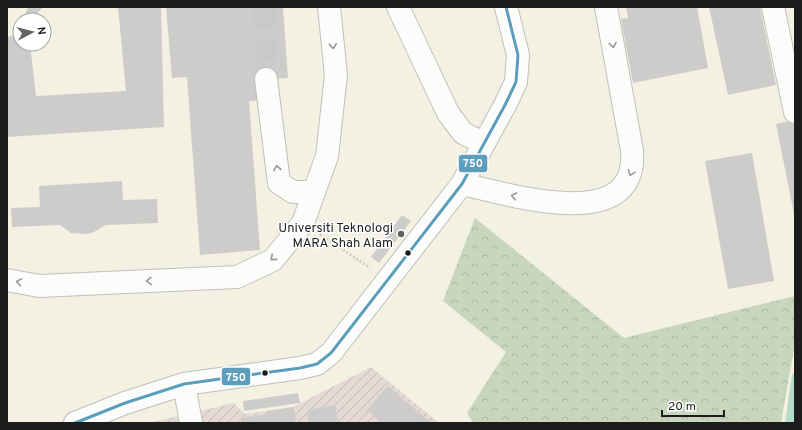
<svg xmlns="http://www.w3.org/2000/svg" width="802" height="430" viewBox="0 0 802 430" font-family="Overpass,sans-serif">
	<style>
		.education { fill: #f3f1e1; fill-rule: evenodd }
		.military { fill: url(#military-furrows) }
		.forest { fill: url(#forest-crowns) }
		.pitch { fill: #b5dcc7 }
		.building { fill: #ceccca }
		.lines { fill: none; stroke-linecap: round; stroke-linejoin: round }
		.minor-tunnel { stroke: #cbc9c7; stroke-width: 22; stroke-dasharray: 22 11; stroke-linecap: butt }
		.minor-casing { stroke: #c0bfbd; stroke-width: 24 }
		.path { stroke: #d3c7c6; stroke-width: 2.5; stroke-dasharray: 2 2; stroke-linecap: butt }
		.minor { stroke: #fcfcfb; stroke-width: 22 }
		.bus-1-casing { stroke: #fff; stroke-width: 6 }
		.bus-1 { stroke: #5c9ebc; stroke-width: 3 }
		.oneway { stroke: #979797 }
		.poi-dot { fill: #646362; stroke: #fff; stroke-width: 1.5 }
		.bus-dot { fill: #1c1c1c; stroke: #fff; stroke-width: 1.5 }
		.labels { text-anchor: middle; stroke-width: 3; stroke-linejoin: round; paint-order: stroke }
		.poi-label { font-size: 13px; fill: #1c1c1c; stroke: #fff; text-anchor: end }
		.line-badge { stroke: #fff; stroke-width: 1.5 }
		.badge-label { font-size: 11px; text-anchor: middle; font-weight: bold; fill: #fff }
	</style>
	<defs>
		<pattern id="military-furrows" width="10" height="10" patternUnits="userSpaceOnUse"><rect width="10" height="10" fill="#e4d9d5"/><path d="M-1 1l2-2M0 10L10 0M9 11l2-2" fill="none" stroke="#c3bab6"/></pattern>
		<pattern id="forest-crowns" width="20" height="18" patternUnits="userSpaceOnUse"><rect width="20" height="18" fill="#c8d6bd"/><path d="M2 6a3 3 0 1 1 6 0M12 15a3 3 0 1 1 6 0" fill="none" stroke="#abb7a2"/></pattern>
	</defs>
	<rect width="100%" height="100%" fill="#eae8e5"/>
	<path class="education" d="M7 7H795V423H7ZM20 20H44V44H20Z"/>
	<path class="military" d="M371 367 439 423H148L234 403 245 414 293 407Z"/>
	<path class="forest" d="M475 218 624 338 795 296V343L781 423H473L467 413 506 352 443 301Z"/>
	<path class="pitch" d="M792 374H795V423H785Z"/>
	<path class="building" d="M28 7H43L31 20H23Z
		M118 7H161L164 127 7 137V37L17 35 20 29V44H30L36 96 126 91Z
		M166 7H283L288 78 266 79 268 100 249 101 260 250 200 255 187 77 172 78Z
		M626 7H697L708 68 633 83 621 19 628 18Z
		M709 7H760L776 85 728 95Z
		M795 120V214H794L776 124Z
		M752 153 774 281 728 289 705 161Z
		M122 181 123 200 157 199 158 223 106 225 92 233 84 234 71 233 60 225 12 227 11 208 40 207 39 186Z
		M402 215 411 221 379 263 371 257Z
		M388 386 431 423H382L367 410Z
		M298 393 300 403 244 411 243 401Z
		M335 405 338 423H308L307 410Z
		M294 407 296 423H242L241 418 268 414 267 411Z"/>
	<g class="lines">
		<path class="minor-tunnel" d="M265 7 266 79"/>
		<g class="minor-casing">
			<path id="minor" d="M398 7 448 113 463 133 483 143
				M773 7 795 112
				M266 79 279 183 293 192H314
				M462 184C508 194 639 236 632 151L606 7
				M7 280 39 286 237 277 273 260 303 223 327 156 336 75 329 7
				M184 384 191 423
				M75 423 125 403 184 384 300 368 317 364 331 353 462 184 505 105 516 82 518 55 506 7"/>
		</g>
		<path class="path" d="M320 234 370 268"/>
		<use href="#minor" class="minor"/>
		<g class="bus-1-casing">
			<path id="bus-1" d="M75 423 125 403 184 384 300 368 317 364 331 353 462 184 505 105 516 82 518 55 506 7"/>
		</g>
		<use href="#bus-1" class="bus-1"/>
	</g>
	<defs><path id="oneway-chevron" d="M-2-3.5L2.5 0L-2 3.5" fill="none" stroke-width="1.6" stroke-linecap="round" stroke-linejoin="round"/></defs>
	<g class="oneway">
		<use href="#oneway-chevron" transform="translate(613 45) rotate(80)"/>
		<use href="#oneway-chevron" transform="translate(333 46) rotate(84)"/>
		<use href="#oneway-chevron" transform="translate(277 168) rotate(-100)"/>
		<use href="#oneway-chevron" transform="translate(631 173) rotate(111)"/>
		<use href="#oneway-chevron" transform="translate(514 196) rotate(-168)"/>
		<use href="#oneway-chevron" transform="translate(273 258) rotate(139)"/>
		<use href="#oneway-chevron" transform="translate(149 281) rotate(178)"/>
		<use href="#oneway-chevron" transform="translate(19 282) rotate(-170)"/>
	</g>
	<circle class="poi-dot" cx="401" cy="234" r="4"/>
	<g class="bus-dot">
		<circle cx="408" cy="253" r="3.5"/>
		<circle cx="265" cy="373" r="3.5"/>
	</g>
	<g class="labels">
		<g class="poi-label">
			<text x="393" y="232">Universiti Teknologi<tspan x="393" dy="15">MARA Shah Alam</tspan></text>
		</g>
	</g>
	<g class="line-badge">
		<rect x="458" y="154" width="30" height="19" rx="4" fill="#5c9ebc"/>
		<rect x="221" y="367" width="30" height="19" rx="4" fill="#5c9ebc"/>
	</g>
	<g class="badge-label">
		<text x="473" y="167">750</text>
		<text x="236" y="381">750</text>
	</g>
	<rect width="802" height="430" fill="none" stroke="#1c1c1c" stroke-width="16"/>
	<g transform="translate(32 32) rotate(83)"><circle r="19" fill="#ffffff" stroke="#a4a4a4"/>
	<path d="M0-3L7 15L0 10L-7 15Z" fill="#646362"/>
	<text y="-6" font-size="11" font-weight="bold" text-anchor="middle" fill="#1c1c1c">N</text>
	</g>
	<path d="M662 410v6h62v-6" fill="none" stroke="#1c1c1c" stroke-width="2"/>
	<text x="668" y="410" font-size="12" fill="#1c1c1c" stroke="#ffffff" stroke-width="3" paint-order="stroke">20 m</text>
</svg>
